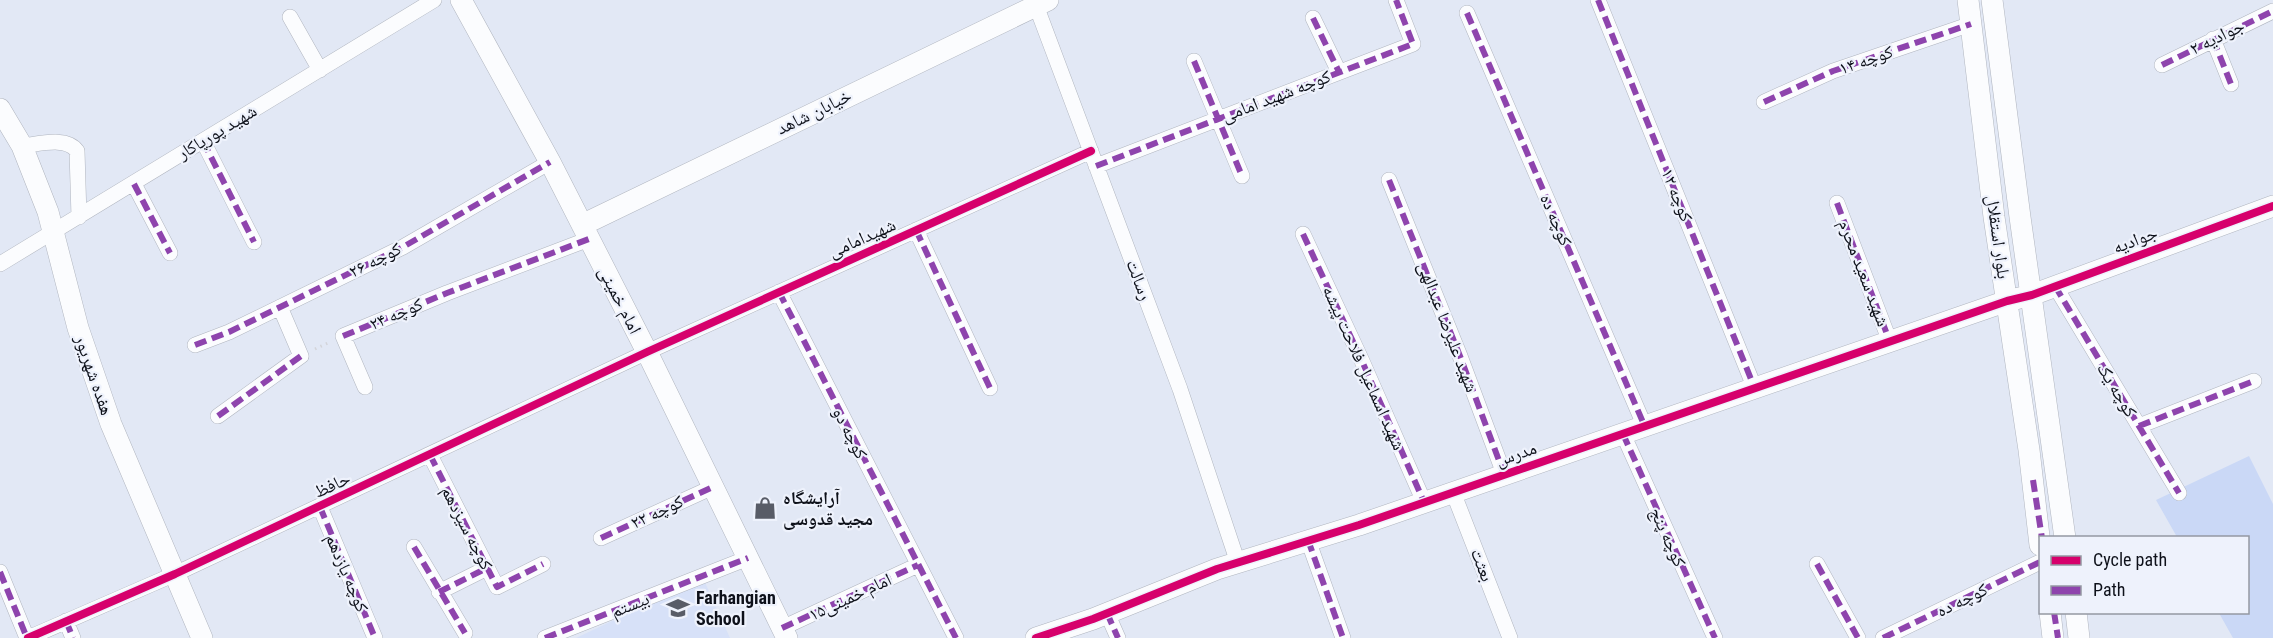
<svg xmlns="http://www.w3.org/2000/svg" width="2273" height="638" viewBox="0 0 2273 638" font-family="'Roboto Condensed','Noto Naskh Arabic',sans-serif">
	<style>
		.built { fill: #d7e1f8 }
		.green { fill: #cad8f6 }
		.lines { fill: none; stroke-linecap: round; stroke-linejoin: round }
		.street-casing { stroke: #b0b5bf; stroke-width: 16 }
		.secondary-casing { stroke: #b0b5bf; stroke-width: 22 }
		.path { stroke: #d3d4d9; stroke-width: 3; stroke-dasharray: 1.5 4.5; stroke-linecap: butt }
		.street { stroke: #fbfcfe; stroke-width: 15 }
		.secondary { stroke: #fbfcfe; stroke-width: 21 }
		.quiet { stroke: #8e44ad; stroke-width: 6; stroke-dasharray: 12 6; stroke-linecap: butt }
		.cycleway-casing { stroke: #eef2fc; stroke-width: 11 }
		.cycleway { stroke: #d6006c; stroke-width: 8 }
		.labels { text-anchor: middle; stroke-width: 4.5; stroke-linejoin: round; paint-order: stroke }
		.street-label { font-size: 18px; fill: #0e111a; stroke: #eef2fc }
		.poi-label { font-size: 18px; font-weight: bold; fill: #0e111a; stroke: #eef2fc; text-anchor: start }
	</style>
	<rect width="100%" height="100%" fill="#e2e8f5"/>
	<path class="built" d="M703 578 730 638H576Z"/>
	<path class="green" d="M2249 456 2273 504V638H2233L2219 613 2248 612V538L2177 537 2156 500Z"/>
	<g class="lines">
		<g class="street-casing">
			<path id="street" d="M1034 0 1180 389 1238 563
				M1598 0 1755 389
				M1467 13 1645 427
				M290 17 320 70
				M1313 18 1339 72
				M2213 39 2231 84
				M1194 61 1242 176
				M2162 65 2273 11
				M1764 102 1833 71 1971 24
				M203 141 254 242
				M22 146C39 144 67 136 77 151L79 217
				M1096 166 1413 44 1396 0
				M1389 180 1460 356 1504 474
				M134 184 170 253
				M1837 203 1890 342
				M916 230 990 388
				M1303 234 1362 361 1424 502
				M0 264 434 0
				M2055 286 2179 493
				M779 292 956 638
				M195 345 229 332 403 247 550 162
				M365 387 343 336 447 293 589 239
				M218 416 301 356 280 307
				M2139 426 2254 381
				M1623 434 1715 638
				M430 455 497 587 543 564
				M1453 492 1510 638
				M320 507 375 638
				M601 538 713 487
				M1308 540 1343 638
				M414 547 465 633
				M1817 564 1858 638
				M0 572 27 638
				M439 592 487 568
				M1107 613 1118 638
				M66 621 73 638
				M782 628 918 565
				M28 638 175 574 647 352 1091 151
				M545 638 748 558
				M1883 638 2040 562"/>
		</g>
		<g class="secondary-casing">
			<path id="secondary" d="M461 0 550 162 647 352 787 638
				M1968 0 1994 217 2029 450 2040 545
				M1992 0 2020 217 2065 538
				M0 109 22 146 48 212 78 328 111 424 202 638
				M582 225 1048 0
				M2050 612 2053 638
				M2076 612 2079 638
				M1036 638 1093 619 1217 569 1359 525 2007 301 2032 295 2273 206"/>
		</g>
		<path class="path" d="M315 349 328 343"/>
		<use href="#street" class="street"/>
		<use href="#secondary" class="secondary"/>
		<path class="quiet" d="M1598 0 1755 389
			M1467 13 1645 427
			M1313 18 1339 72
			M2213 39 2231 84
			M1194 61 1242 176
			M2162 65 2273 11
			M1764 102 1833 71 1971 24
			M203 141 254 242
			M1096 166 1413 44 1396 0
			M1389 180 1460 356 1504 474
			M134 184 170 253
			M1837 203 1890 342
			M916 230 990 388
			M1303 234 1362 361 1424 502
			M2055 286 2179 493
			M779 292 956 638
			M343 336 447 293 589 239
			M195 345 229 332 403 247 550 162
			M218 416 301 356
			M2139 426 2254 381
			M1623 434 1715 638
			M430 455 497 587 543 564
			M2033 480 2042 538
			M320 507 375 638
			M601 538 713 487
			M1308 540 1343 638
			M414 547 465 633
			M1817 564 1858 638
			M0 572 27 638
			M439 592 487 568
			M2054 612 2058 638
			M1107 613 1118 638
			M66 621 73 638
			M782 628 918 565
			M545 638 748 558
			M1883 638 2040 562"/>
		<g class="cycleway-casing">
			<path id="cycleway" d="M28 638 175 574 647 352 1091 151
				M1036 638 1093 619 1217 569 1359 525 2007 301 2032 295 2273 206"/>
		</g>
		<use href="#cycleway" class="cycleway"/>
	</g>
	<defs>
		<g id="shop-bare" transform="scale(1.8)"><path d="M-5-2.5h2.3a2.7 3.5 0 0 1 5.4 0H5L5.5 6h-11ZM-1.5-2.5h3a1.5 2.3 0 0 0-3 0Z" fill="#585c67" stroke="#eef2fc" stroke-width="2.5" paint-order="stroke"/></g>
		<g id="school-bare" transform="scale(1.8)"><path d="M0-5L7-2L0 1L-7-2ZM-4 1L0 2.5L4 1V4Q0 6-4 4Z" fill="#585c67" stroke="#eef2fc" stroke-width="2.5" paint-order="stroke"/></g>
	</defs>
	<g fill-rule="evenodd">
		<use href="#shop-bare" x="765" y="508"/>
		<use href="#school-bare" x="678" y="608"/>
	</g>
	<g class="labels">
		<g class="street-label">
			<text transform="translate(2217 37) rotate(-26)" y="6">جوادیه ۲</text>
			<text transform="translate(1866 60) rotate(-19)" y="6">کوچه ۱۴</text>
			<text transform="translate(1276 96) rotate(-21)" y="6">کوچه شهید امامی</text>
			<text transform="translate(814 112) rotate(-26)" y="6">خیابان شاهد</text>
			<text transform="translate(217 132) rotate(-31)" y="6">شهید پورپاکار</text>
			<text transform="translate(1677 195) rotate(68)" y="6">کوچه ۱۲</text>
			<text transform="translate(1556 220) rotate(67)" y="6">کوچه ده</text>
			<text transform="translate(1998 237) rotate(82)" y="6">بلوار استقلال</text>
			<text transform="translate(862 238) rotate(-24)" y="6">شهیدامامی</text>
			<text transform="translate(2135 240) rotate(-21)" y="6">جوادیه</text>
			<text transform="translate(375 260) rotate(-27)" y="6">کوچه ۲۶</text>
			<text transform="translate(1864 273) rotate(69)" y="6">شهید سعید محرم</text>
			<text transform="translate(1139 280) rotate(69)" y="6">رسالت</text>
			<text transform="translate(620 300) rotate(63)" y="6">امام خمینی</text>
			<text transform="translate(396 314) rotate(-23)" y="6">کوچه ۲۴</text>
			<text transform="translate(1448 327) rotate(69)" y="6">شهید علیرضا عبدالهی</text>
			<text transform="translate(1364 368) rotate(66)" y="6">شهید اسماعیل فلاحت پیشه</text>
			<text transform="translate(94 375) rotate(71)" y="6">هفده شهریور</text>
			<text transform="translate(2117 390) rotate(59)" y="6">کوچه یک</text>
			<text transform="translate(850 433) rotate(63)" y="6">کوچه دو</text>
			<text transform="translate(1516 454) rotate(-19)" y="6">مدرس</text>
			<text transform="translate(332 485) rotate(-25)" y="6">حافظ</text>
			<text transform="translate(657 512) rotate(-25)" y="6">کوچه ۲۲</text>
			<text transform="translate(467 528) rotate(63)" y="6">کوچه سیزدهم</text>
			<text transform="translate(1668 537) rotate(66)" y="6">کوچه پنج</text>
			<text transform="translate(1482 565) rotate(69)" y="6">بعثت</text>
			<text transform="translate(347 573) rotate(67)" y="6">کوچه یازدهم</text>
			<text transform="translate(850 597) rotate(-25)" y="6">امام خمینی۱۵</text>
			<text transform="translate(1962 600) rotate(-26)" y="6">کوچه ده</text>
			<text transform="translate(630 605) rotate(-22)" y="6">بیستم</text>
		</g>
		<g class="poi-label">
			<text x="783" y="504">آرایشگاه<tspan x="783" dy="21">مجید قدوسی</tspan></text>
			<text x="696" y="604">Farhangian<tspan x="696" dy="21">School</tspan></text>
		</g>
	</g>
	<rect x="2039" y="536" width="210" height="78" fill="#eef2fc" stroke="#9498a2" stroke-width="1.5"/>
	<rect x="2051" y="556" width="30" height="9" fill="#d6006c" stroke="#9498a2" stroke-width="1.5"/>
	<text x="2093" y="566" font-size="18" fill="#0e111a">Cycle path</text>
	<rect x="2051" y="586" width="30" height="9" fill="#8e44ad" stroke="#9498a2" stroke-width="1.5"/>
	<text x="2093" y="596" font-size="18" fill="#0e111a">Path</text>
</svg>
